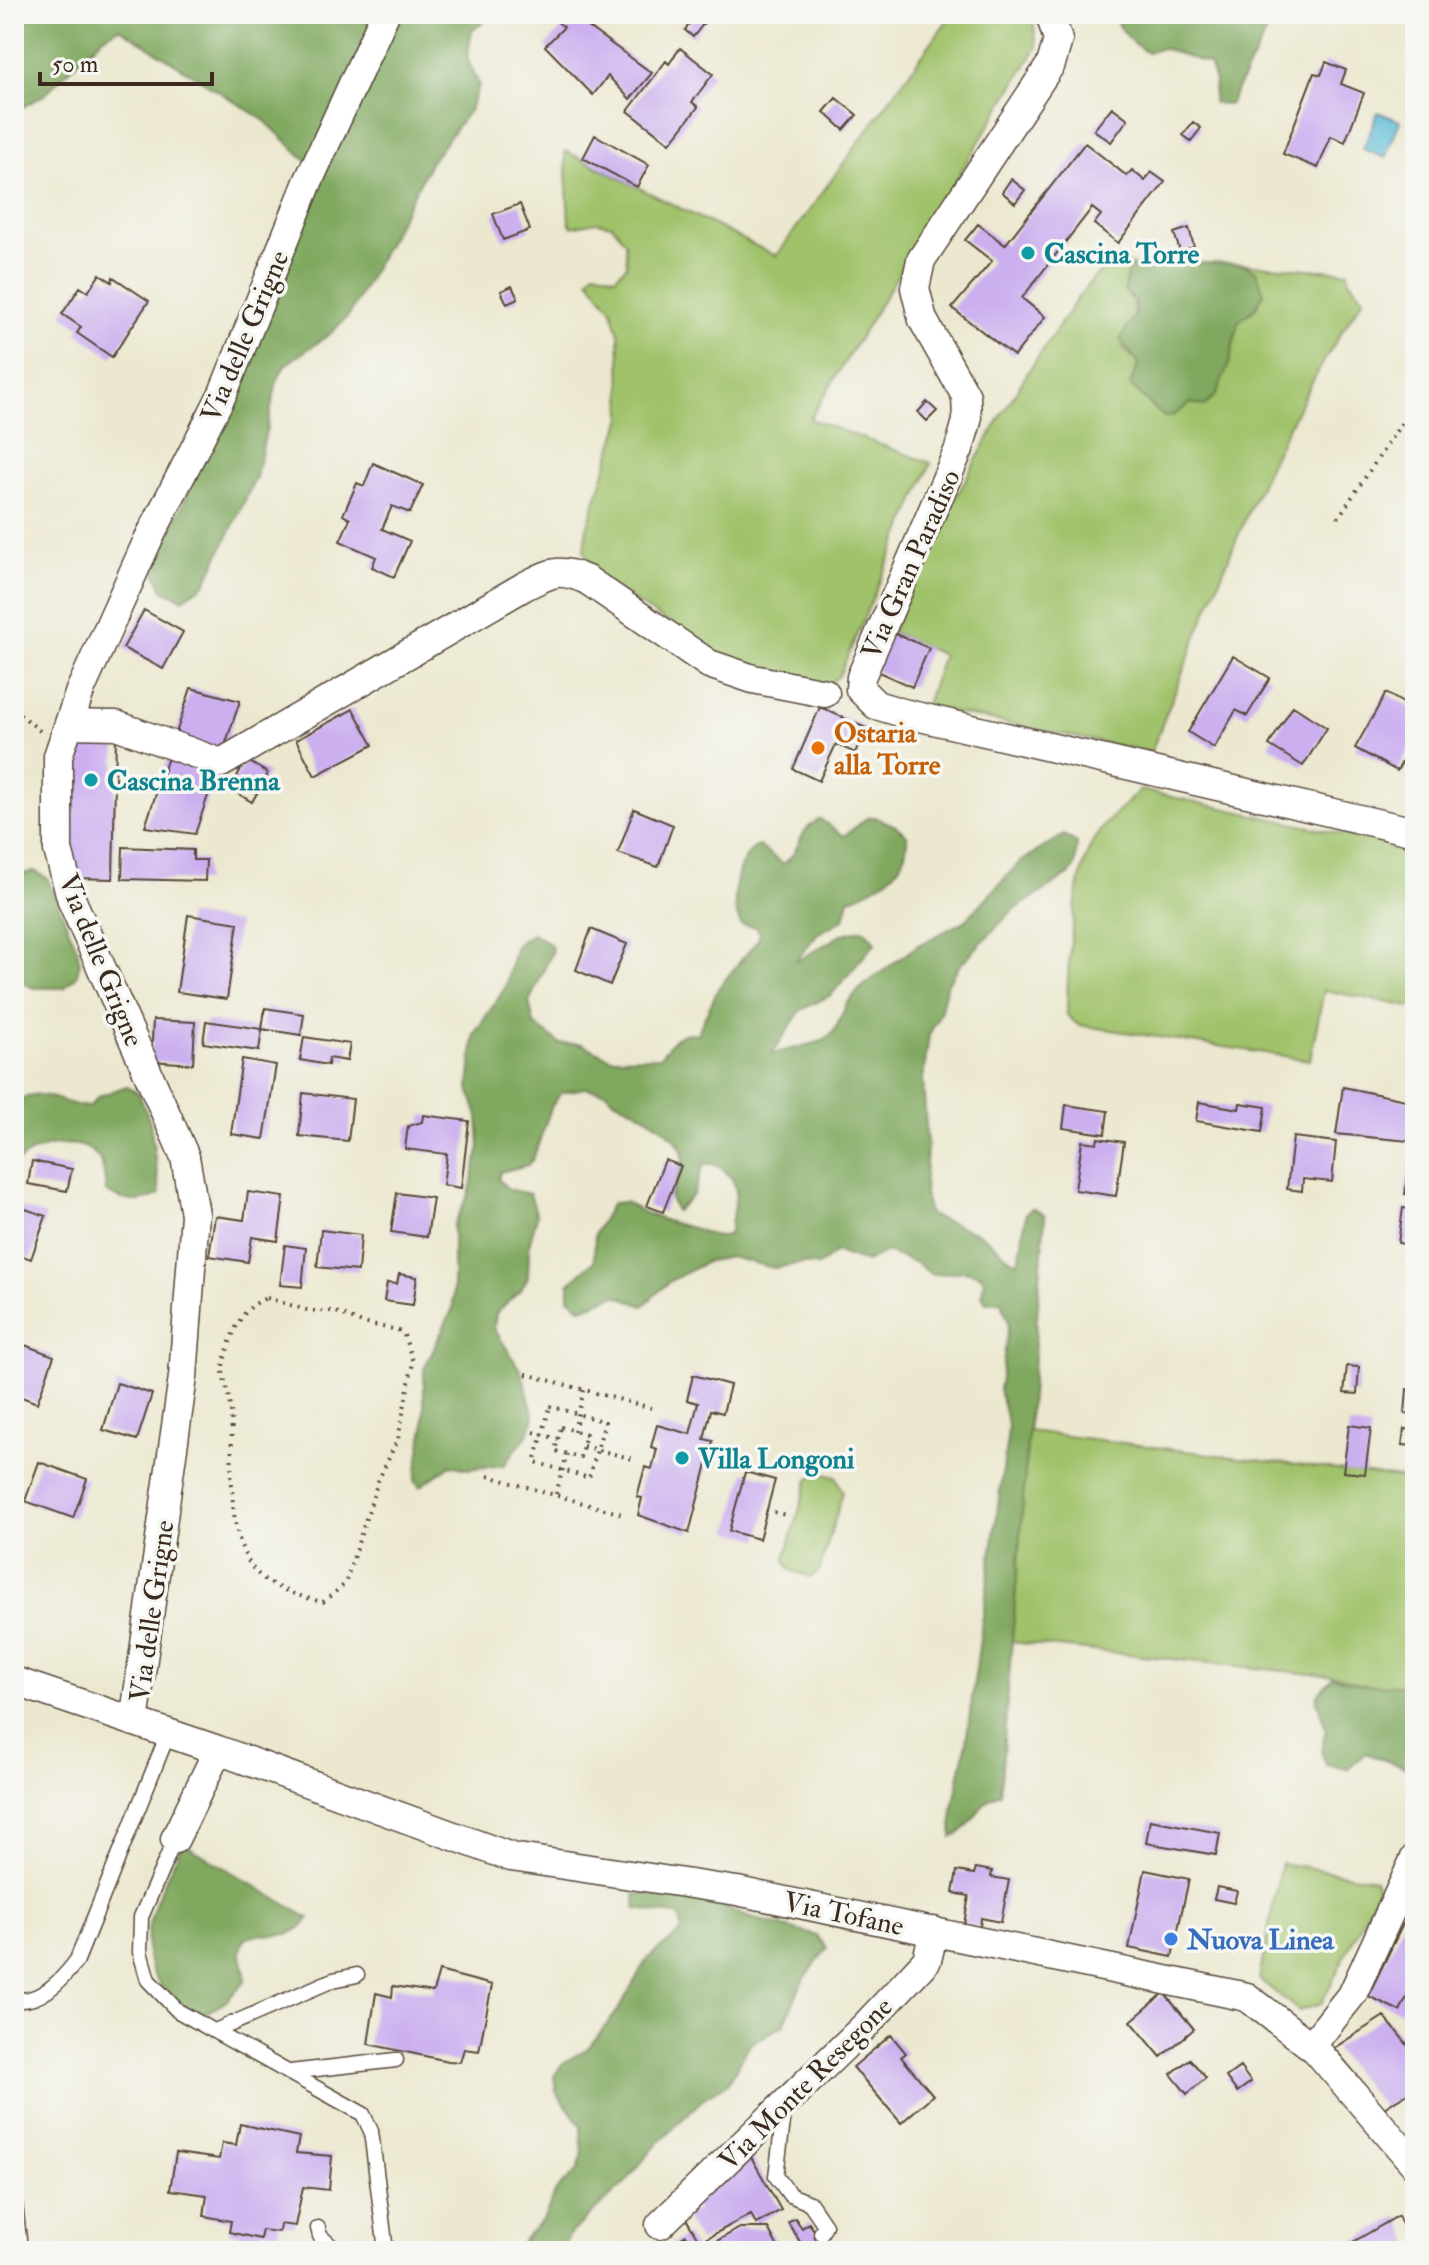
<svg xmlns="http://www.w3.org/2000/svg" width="1429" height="2265" viewBox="0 0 1429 2265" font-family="'IM FELL Double Pica',serif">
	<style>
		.green { fill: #a0c26b; stroke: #6e7644; stroke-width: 2 }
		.forest { fill: #80a85f; stroke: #5e693e; stroke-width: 2 }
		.water { fill: #59bbd7; stroke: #4a727a; stroke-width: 2 }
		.building { fill: #cbafef }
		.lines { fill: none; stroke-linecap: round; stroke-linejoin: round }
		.lane-casing { stroke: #564639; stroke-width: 17 }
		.street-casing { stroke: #564639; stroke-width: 31 }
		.path { stroke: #564639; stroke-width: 4; stroke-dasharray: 2 6; stroke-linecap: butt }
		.lane { stroke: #fff; stroke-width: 14 }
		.street { stroke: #fff; stroke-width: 28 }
		.culture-dot { fill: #0f9aa8; stroke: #f6f6f2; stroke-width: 3 }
		.food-dot { fill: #e8710a; stroke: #f6f6f2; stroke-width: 3 }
		.shop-dot { fill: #3f7fe0; stroke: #f6f6f2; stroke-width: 3 }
		.labels { text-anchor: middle; stroke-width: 7; stroke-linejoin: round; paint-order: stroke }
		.culture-label { font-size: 28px; font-weight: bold; fill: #0d838f; stroke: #f6f6f2; text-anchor: start }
		.street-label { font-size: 28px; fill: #3b2a1e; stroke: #f6f6f2 }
		.food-label { font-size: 28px; font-weight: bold; fill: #c56008; stroke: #f6f6f2; text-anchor: start }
		.shop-label { font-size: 28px; font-weight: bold; fill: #366cbe; stroke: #f6f6f2; text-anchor: start }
	</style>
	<rect width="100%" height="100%" fill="#f6f6f2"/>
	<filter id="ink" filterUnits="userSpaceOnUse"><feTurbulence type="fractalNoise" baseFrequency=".0125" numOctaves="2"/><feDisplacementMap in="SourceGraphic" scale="16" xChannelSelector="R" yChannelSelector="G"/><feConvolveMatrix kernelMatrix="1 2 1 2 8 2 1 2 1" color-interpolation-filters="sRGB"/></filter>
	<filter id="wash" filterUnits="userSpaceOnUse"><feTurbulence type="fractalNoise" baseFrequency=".006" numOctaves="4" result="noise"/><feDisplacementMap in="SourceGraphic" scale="32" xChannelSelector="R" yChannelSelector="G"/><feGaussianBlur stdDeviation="1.8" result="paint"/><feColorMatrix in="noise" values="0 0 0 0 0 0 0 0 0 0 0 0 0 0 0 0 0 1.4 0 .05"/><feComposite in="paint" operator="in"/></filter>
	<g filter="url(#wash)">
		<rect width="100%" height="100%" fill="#ece8d0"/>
		<path class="green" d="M952 14H1032L1037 47 810 419 931 463 839 676 825 686 752 675 600 580 584 550 587 528 622 417 619 334 612 310 589 279 595 271 615 277 627 265 625 242 612 225 596 222 572 227 569 222 565 151 776 256Z
			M1115 263 1134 265 1128 269 1124 290C1143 310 1132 325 1123 348L1139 363 1130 385 1154 408 1172 416 1191 403 1229 364 1238 322 1256 307V271L1243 264 1348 272 1349 280 1364 298C1269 436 1213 598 1151 752L925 707 943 655 891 632C941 524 990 424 1059 326 1074 304 1090 274 1115 263Z
			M1140 790 1406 848 1414 853 1415 1008 1324 990 1310 1060 1078 1025 1067 1015C1067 972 1073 883 1091 845 1100 825 1125 806 1140 790Z
			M1028 1431 1415 1480V1685H1362L1340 1677 1012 1642Z
			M820 1473 836 1477 843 1492 820 1570 811 1577 790 1570 785 1559 808 1480Z
			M1281 1863 1375 1879 1378 1890 1321 2004 1299 2011 1259 1979Z"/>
		<path class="forest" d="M14 14H494L472 31 467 58 479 85 470 109 430 163 350 314 330 334 285 365 277 381 256 477 205 584 183 599 163 590 154 569 239 379 314 168 265 121 119 28 102 38 44 95 14 112Z
			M1272 14 1268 29 1229 105 1213 103 1215 81 1209 64 1162 48 1147 53 1130 40 1111 15Z
			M1163 262 1243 264 1256 271 1264 293 1256 307 1238 322 1229 364 1216 395 1205 406 1191 403 1172 416 1164 417 1130 385 1139 363 1120 340 1136 314 1135 301 1124 290 1128 269Z
			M875 817 896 826 907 835C909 872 879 887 849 899L844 919 817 934 795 962 843 934 863 929 876 942 831 995 801 1010 772 1054 823 1041 835 1030 847 1003 863 986 918 945 965 921 1020 862 1064 835 1077 843 1075 866 1070 874 1011 912 960 965 947 984 940 1013 929 1035 923 1079 927 1146 924 1193 929 1215 980 1234 1016 1263 1020 1257 1026 1213 1032 1208 1045 1215 1000 1793C977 1802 975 1828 952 1837L953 1808 965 1750 1007 1439 1008 1425 999 1390 1009 1323 1001 1301 986 1302 982 1295 984 1280 979 1274 964 1271 933 1275 914 1262 886 1252 866 1262 836 1252 818 1266 803 1263 774 1268 730 1257 708 1261 670 1281 643 1306 616 1295 581 1308 569 1298V1284L594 1261 595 1233 612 1203 625 1202C648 1216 666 1222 692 1228 703 1231 711 1237 724 1236L730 1233C731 1208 747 1186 722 1169 716 1165 712 1163 704 1164L693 1195 676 1211 670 1198C674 1185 681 1174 683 1161 687 1140 649 1118 632 1108 621 1102 613 1103 606 1092L584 1088 561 1093 552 1105 533 1159 528 1165 500 1172 498 1179 508 1189 530 1194 537 1216 529 1245 528 1277 521 1290 496 1313 494 1328 522 1373 534 1417 528 1434 504 1465 466 1469 451 1465 420 1487 415 1481 424 1428V1369L453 1308V1226L469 1194 480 1146 478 1117 469 1089 474 1034 505 988 516 945 533 933 551 945 552 952 529 1002 534 1024 559 1043 582 1044 610 1058 659 1057C672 1044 675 1030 697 1034L719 987 758 940 760 932 756 927 742 925C728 908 735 854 759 846L783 864C801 853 797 830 820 819L844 836 867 818Z
			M34 871 47 878 77 948 80 963 76 977 64 988H34L14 979V876Z
			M126 1086 139 1094 150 1122 160 1194C142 1204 123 1203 106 1191 104 1178 105 1163 95 1154 77 1135 27 1146 14 1167V1105C37 1081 62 1106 89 1107L99 1096Z
			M1333 1677 1362 1685H1415V1771L1365 1753 1348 1769 1326 1765 1321 1752 1326 1729 1317 1701 1318 1694Z
			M183 1843 309 1918C288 1953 246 1917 241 1950 240 1961 247 1971 245 1982L224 2003 204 2014C187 2012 179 2003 167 1992 123 1950 162 1888 183 1843Z
			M664 1892 706 1899 745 1916 817 1936 827 1948 801 1984 784 2025 750 2044 728 2083 704 2098 653 2148 625 2183 572 2232 560 2251H513L544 2218 556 2191 578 2170 582 2156 581 2126 556 2091 554 2076 563 2063 588 2048 617 2012 647 1959 682 1931 680 1916 636 1909 635 1895Z"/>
		<path class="water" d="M1378 112 1400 121 1385 158 1363 149Z"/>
		<g id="blocks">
			<path class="building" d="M547 14H570L652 73 630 99 608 76 593 95 545 46 564 27Z
				M697 14H711L693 37 685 30Z
				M680 48 713 74 692 102 698 107 670 143 628 111 666 61 669 64Z
				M1326 62 1346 70 1341 84 1364 93 1345 142 1331 136 1318 168 1283 154 1314 73 1321 75Z
				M836 98 857 115 844 130 824 112Z
				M1112 107 1128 119 1111 142 1094 130Z
				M1193 122 1201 128 1191 141 1183 135Z
				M595 135 649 165 637 187 583 158Z
				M1085 143 1127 176 1132 170 1145 181 1151 172 1165 182 1118 243 1094 224 1101 215 1092 208 1022 298 1045 317 1014 356 952 308 992 261 965 240 978 224 1005 245Z
				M1011 179 1025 190 1015 203 1002 192Z
				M520 204 530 230 503 240 493 214Z
				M1189 228 1194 247 1180 251 1174 233Z
				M100 274 112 282 113 277 149 301 112 357 77 333 81 327 62 314 80 287 88 292Z
				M512 286 518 299 507 304 501 291Z
				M927 402 937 411 927 421 918 412Z
				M373 463 423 485 410 513 392 506 382 529 410 541 394 577 372 567 376 557 340 541 350 519 343 515 357 483 364 486Z
				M144 610 183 632 163 669 123 648Z
				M891 632 929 648 912 687 874 670Z
				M1233 656 1270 678 1247 716 1236 710 1214 748 1188 732Z
				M191 688 240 701 195 834 145 827Z
				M1386 693 1415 710V739L1397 771 1355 748Z
				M1293 706 1327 728 1303 766 1269 745Z
				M820 707 866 728 855 753 836 744 819 781 793 769Z
				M353 709 373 745 315 776 296 740Z
				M72 733 116 735 113 879 73 878 66 847Z
				M246 760 268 773 252 802 230 789Z
				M634 809 673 825 658 867 618 853Z
				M123 847 193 850V860H206L205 881 122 879Z
				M188 915 238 923 227 999 177 992Z
				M591 929 627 944 610 985 576 970Z
				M265 1008 304 1014 301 1035 262 1029Z
				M153 1020 195 1022 193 1064 151 1061Z
				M206 1021 262 1029 259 1051 203 1043Z
				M304 1037 350 1044 347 1061 329 1058 328 1065 300 1060Z
				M242 1059 276 1065 264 1139 231 1134Z
				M1343 1087 1415 1102 1409 1141 1336 1134Z
				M303 1093 353 1099 348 1141 299 1136Z
				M1199 1102 1239 1109 1240 1103 1266 1107 1262 1132 1196 1121Z
				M1066 1105 1108 1111 1105 1134 1063 1128Z
				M423 1115 469 1121 461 1188 443 1185 447 1154 405 1149 408 1126 422 1122Z
				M1293 1137 1336 1142 1332 1182 1303 1179 1302 1191 1287 1189Z
				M1098 1138 1124 1142 1116 1196 1075 1190 1082 1141 1097 1143Z
				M1411 1156 1415 1157V1195L1405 1194Z
				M665 1160 681 1166 663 1212 647 1206Z
				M32 1161 72 1169 67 1191 28 1184Z
				M248 1192 284 1197 278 1241 252 1237 248 1262 209 1256 215 1216 244 1220Z
				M397 1193 433 1198 427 1237 391 1232Z
				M1413 1197H1415V1246L1398 1243 1403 1208 1411 1209Z
				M14 1205 46 1216 31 1259 14 1253Z
				M321 1230 361 1235 358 1271 317 1267Z
				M285 1245 306 1248 302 1287 280 1285Z
				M399 1274 417 1277 413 1305 384 1301 387 1283 397 1284Z
				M14 1341 54 1356 37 1403 14 1394Z
				M1347 1366 1359 1367 1357 1394 1344 1393Z
				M693 1375 730 1385 723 1413 711 1410 704 1439 713 1441 689 1533 638 1515 642 1498 637 1497 645 1467 652 1469 657 1449 651 1447 657 1425 690 1434 698 1403 687 1400Z
				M117 1383 152 1394 137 1440 103 1430Z
				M1407 1389 1415 1390V1415L1405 1414Z
				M1349 1425 1371 1428 1365 1474 1343 1472Z
				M1404 1429 1415 1430V1446L1402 1445Z
				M39 1462 87 1479 73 1518 25 1501Z
				M745 1472 775 1480 759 1539 729 1531Z
				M1150 1820 1220 1833 1216 1855 1146 1843Z
				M976 1868 992 1871 991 1877 1009 1880 1001 1922 981 1918 980 1927 964 1924 969 1896 953 1893 957 1871 974 1874Z
				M1145 1870 1189 1879 1172 1957 1129 1948Z
				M1217 1887 1237 1891 1234 1903 1214 1899Z
				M1403 1924 1415 1929V1981L1400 2011 1368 1996Z
				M439 1971 492 1985 479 2051 464 2049 460 2062 448 2061 368 2044 376 1993 392 1997 393 1986 433 1992Z
				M1164 1993 1194 2029 1161 2057 1131 2021Z
				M1384 2016 1415 2054V2088L1384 2108 1334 2048Z
				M891 2035 906 2053 901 2057 933 2095 901 2123 853 2067Z
				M1190 2059 1206 2078 1187 2094 1171 2074Z
				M1240 2067 1251 2082 1237 2092 1226 2077Z
				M240 2124 299 2137 296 2153 332 2156 329 2190 303 2187 295 2226 280 2224 279 2232 262 2230 260 2239 229 2232 231 2221 204 2216 207 2195 170 2190 176 2153 219 2159 222 2143 236 2145Z
				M750 2155 781 2210 756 2224 751 2214 700 2242 685 2217 697 2210 690 2198Z
				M1398 2216 1415 2251H1359L1353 2242Z
				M795 2218 802 2228 809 2223 825 2247 819 2251H806L788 2223Z
				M740 2228H768L780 2251H699Z
				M686 2235 697 2251H675L671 2245Z"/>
		</g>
	</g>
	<g filter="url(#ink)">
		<use href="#blocks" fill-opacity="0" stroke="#564639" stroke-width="2"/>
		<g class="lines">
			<g class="lane-casing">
				<path id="lane" d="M175 1839 141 1917 140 1952 148 1980 178 2011 363 2114 371 2131 386 2251
					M14 1999C39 2005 63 1979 77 1960L168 1734
					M215 2031 333 1980 357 1975
					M290 2072 396 2060
					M785 2106 776 2176 790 2195 810 2203 825 2225 821 2233
					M14 2195 19 2239 15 2251
					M318 2228 320 2236 337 2251
					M221 2250 222 2251"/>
			</g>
			<g class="street-casing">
				<path id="street" d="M1050 14 1058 40 1051 64 921 260 915 288 923 320 966 396 967 421 959 449 861 677 860 689 876 705 903 713 1415 832
					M69 724 116 725 221 763 523 587C551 573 557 567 587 580L709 664 753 679 825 693
					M14 1681 218 1750 511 1857 737 1891 1247 1997 1316 2050 1415 2165
					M134 1722 183 1377 195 1214 185 1157 72 901 58 850V756L80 691 147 542 223 393 308 182 385 14
					M175 1839 218 1750
					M1311 2046 1353 1993 1415 1858
					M660 2225 865 2026 927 1960 934 1931"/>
			</g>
			<path class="path" d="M1338 518 1415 403
				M14 709 40 731
				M267 1298 310 1311H334L362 1323 398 1330 404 1335 413 1362 398 1439 378 1481 345 1584 323 1602C301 1597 266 1587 252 1567 224 1527 234 1457 231 1410 230 1395 220 1375 224 1361 232 1335 239 1308 267 1298Z
				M526 1374 651 1408
				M550 1406 605 1422 589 1478 535 1462Z
				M561 1427 586 1434 580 1457 555 1451Z
				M574 1431 584 1390
				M534 1432 558 1439
				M583 1446 637 1460
				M488 1476 625 1515
				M556 1494 567 1454
				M766 1510 789 1516"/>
			<use href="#lane" class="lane"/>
			<use href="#street" class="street"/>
		</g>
	</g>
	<g class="culture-dot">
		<circle cx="1028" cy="253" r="8"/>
		<circle cx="91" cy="780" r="8"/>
		<circle cx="682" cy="1458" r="8"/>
	</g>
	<circle class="food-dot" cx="818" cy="748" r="8"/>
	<circle class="shop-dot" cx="1171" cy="1939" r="8"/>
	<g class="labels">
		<g class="culture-label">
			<text x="1044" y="263">Cascina Torre</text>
			<text x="107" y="790">Cascina Brenna</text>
			<text x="698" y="1468">Villa Longoni</text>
		</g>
		<g class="street-label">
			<text transform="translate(244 336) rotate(-67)" y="10">Via delle Grigne</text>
			<text transform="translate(910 564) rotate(-66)" y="10">Via Gran Paradiso</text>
			<text transform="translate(102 960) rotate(68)" y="10">Via delle Grigne</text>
			<text transform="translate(151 1611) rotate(-82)" y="10">Via delle Grigne</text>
			<text transform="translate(844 1913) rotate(12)" y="10">Via Tofane</text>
			<text transform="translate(805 2083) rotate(-45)" y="10">Via Monte Resegone</text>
		</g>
		<g class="food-label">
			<text x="834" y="742">Ostaria<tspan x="834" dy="32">alla Torre</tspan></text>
		</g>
		<g class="shop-label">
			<text x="1187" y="1949">Nuova Linea</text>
		</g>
	</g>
	<rect width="1429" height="2265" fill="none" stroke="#f6f6f2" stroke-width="48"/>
	<path d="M40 72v12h172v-12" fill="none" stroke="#3b2a1e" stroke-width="4"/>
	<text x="52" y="72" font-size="24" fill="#3b2a1e" stroke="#f6f6f2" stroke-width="6" paint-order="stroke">50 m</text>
</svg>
